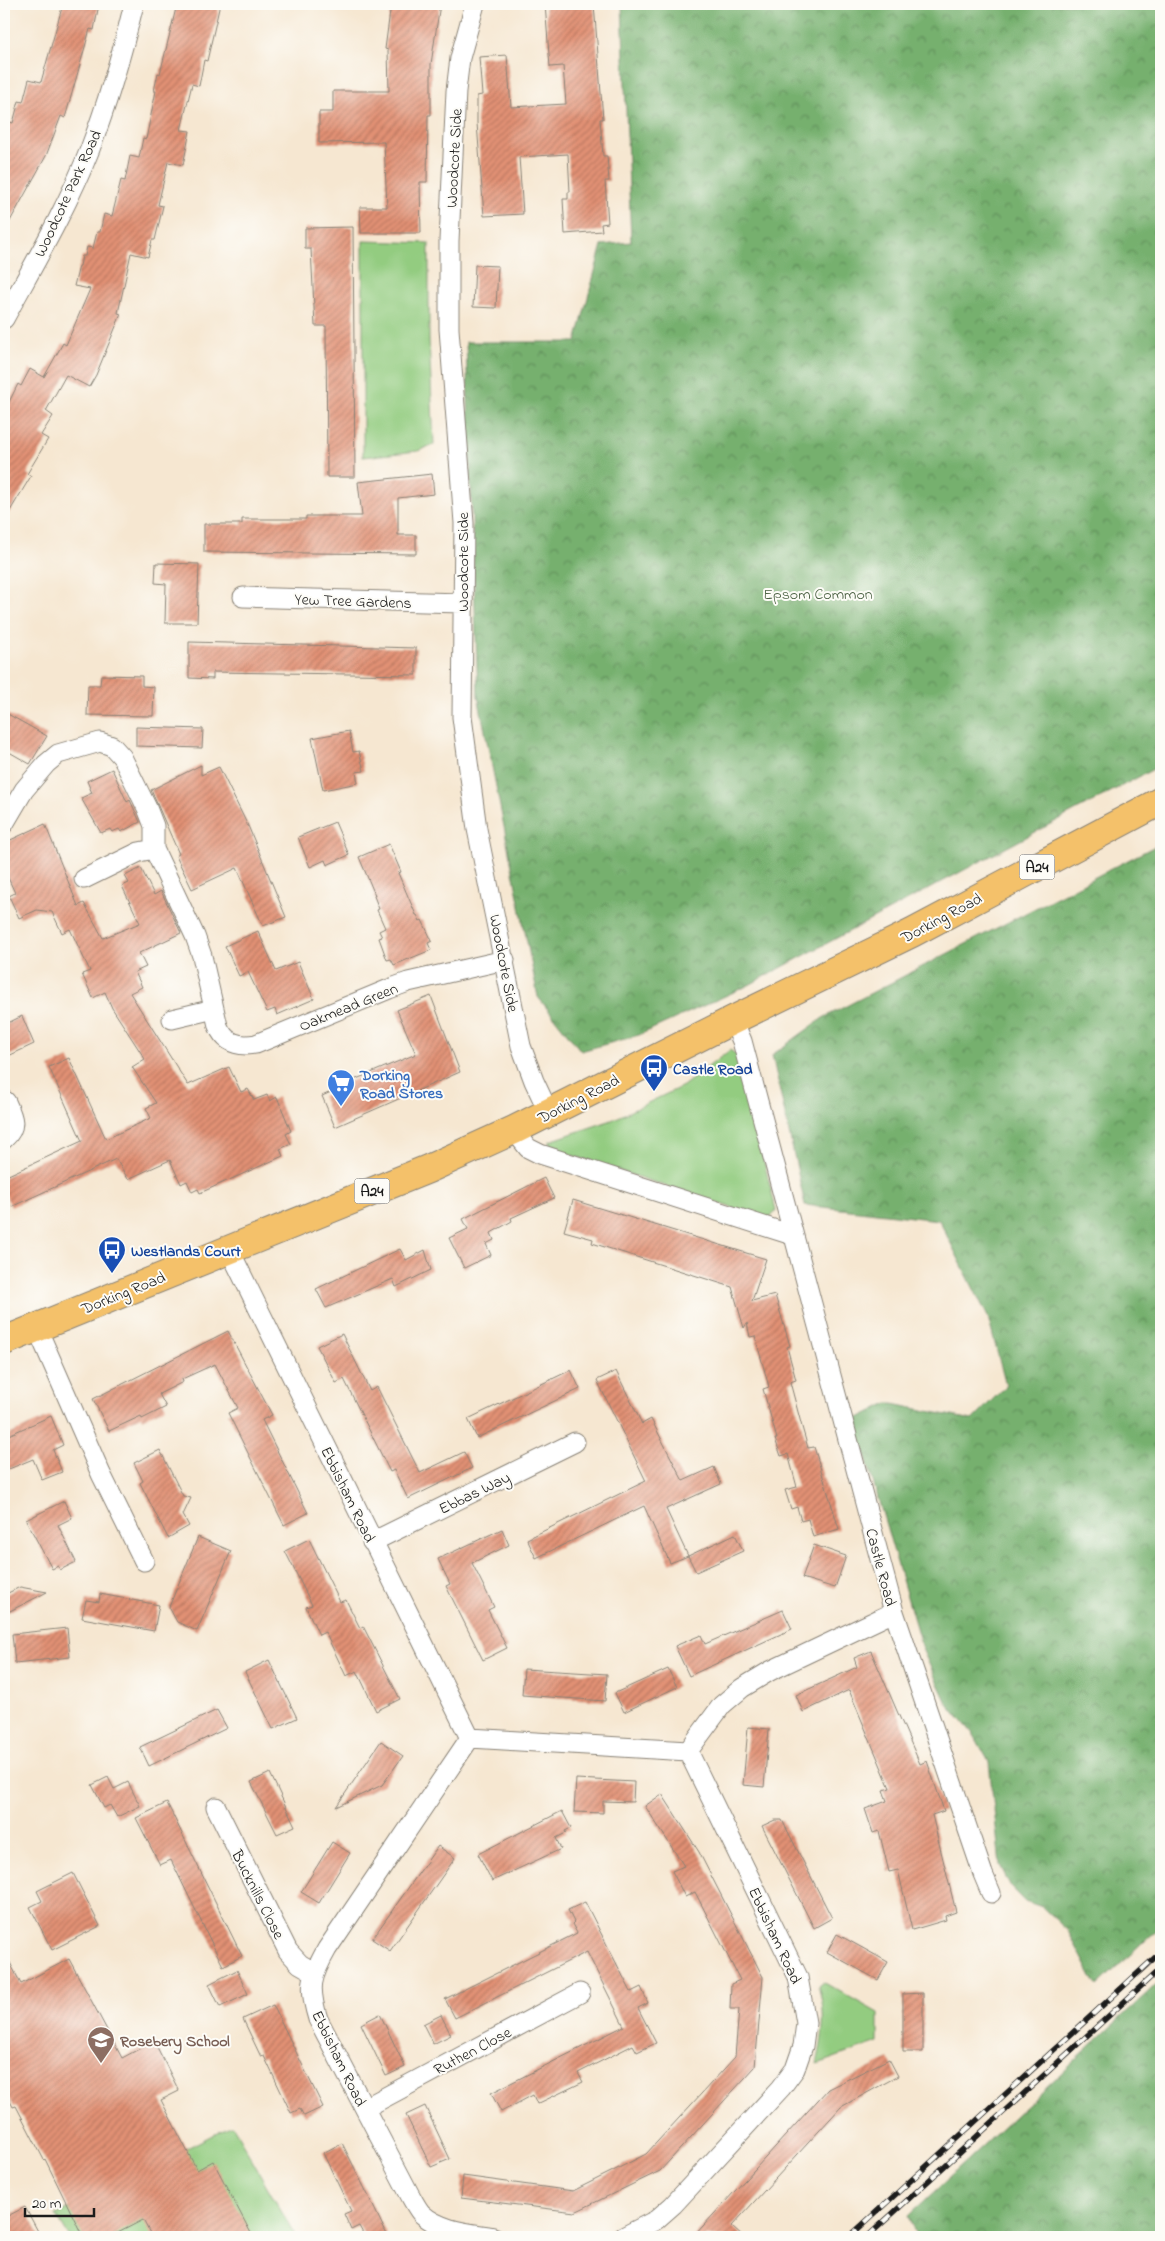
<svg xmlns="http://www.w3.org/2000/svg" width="1165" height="2241" viewBox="0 0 1165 2241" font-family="'Indie Flower',sans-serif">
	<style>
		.green { fill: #93cc80; stroke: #58744e }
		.forest { fill: url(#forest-crowns); stroke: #496645 }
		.building { fill: url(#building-hatch) }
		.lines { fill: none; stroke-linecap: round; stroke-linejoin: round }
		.minor-casing { stroke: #898276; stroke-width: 21 }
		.trunk-casing { stroke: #898276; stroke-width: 30 }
		.minor { stroke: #fff; stroke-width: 19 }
		.trunk { stroke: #f4c16a; stroke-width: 28 }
		.rail-casing { stroke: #1c1c1c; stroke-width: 5.5 }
		.rail { stroke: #fdfcf7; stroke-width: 4; stroke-dasharray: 11; stroke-linecap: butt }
		.labels { text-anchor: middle; stroke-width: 4; stroke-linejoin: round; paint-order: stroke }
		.shield { fill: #fdfcf7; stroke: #605f5e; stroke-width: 1 }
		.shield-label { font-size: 15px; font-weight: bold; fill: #1c1c1c }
		.street-label { font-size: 16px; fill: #1c1c1c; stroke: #fdfcf7 }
		.park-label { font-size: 16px; fill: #4c6244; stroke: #fdfcf7 }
		.transit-label { font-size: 16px; font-weight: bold; fill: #164399; stroke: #fdfcf7; text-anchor: start }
		.shop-label { font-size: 16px; font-weight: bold; fill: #366cbe; stroke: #fdfcf7; text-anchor: start }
		.education-label { font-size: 16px; font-weight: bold; fill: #785e54; stroke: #fdfcf7; text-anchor: start }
	</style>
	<defs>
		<pattern id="forest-crowns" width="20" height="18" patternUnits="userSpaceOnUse" patternTransform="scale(1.25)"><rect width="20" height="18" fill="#76b06e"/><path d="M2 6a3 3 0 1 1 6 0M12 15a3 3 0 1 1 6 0" fill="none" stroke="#608e5a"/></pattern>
		<pattern id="building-hatch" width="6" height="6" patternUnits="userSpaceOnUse" patternTransform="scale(1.25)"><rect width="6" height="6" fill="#e29175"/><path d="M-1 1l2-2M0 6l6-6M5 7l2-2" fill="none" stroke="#b6765f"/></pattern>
	</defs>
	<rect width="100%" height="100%" fill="#fdfcf7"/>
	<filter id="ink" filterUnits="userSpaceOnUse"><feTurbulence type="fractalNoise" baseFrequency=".02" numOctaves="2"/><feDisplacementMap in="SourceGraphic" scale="10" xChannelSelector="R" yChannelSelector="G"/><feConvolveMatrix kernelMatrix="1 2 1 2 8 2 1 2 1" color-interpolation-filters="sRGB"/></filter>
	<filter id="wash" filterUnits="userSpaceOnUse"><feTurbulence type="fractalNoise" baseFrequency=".0096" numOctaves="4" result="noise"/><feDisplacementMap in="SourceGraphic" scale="20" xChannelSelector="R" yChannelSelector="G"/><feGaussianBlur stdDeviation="1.12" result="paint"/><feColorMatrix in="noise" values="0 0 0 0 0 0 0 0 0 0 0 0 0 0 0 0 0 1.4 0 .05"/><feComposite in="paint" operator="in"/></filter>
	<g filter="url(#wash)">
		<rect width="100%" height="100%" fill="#f6e7d1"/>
		<path class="green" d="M363 241 429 243V340L434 444 418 451 363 457Z
			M730 1050 738 1056 776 1210 769 1220 550 1148V1141L612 1120 683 1086Z
			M823 1982 878 2013V2042L817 2064C823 2037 827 2013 818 1986Z
			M232 2125 296 2237H69L56 2215Z"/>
		<path class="forest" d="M622 4H1161V765L747 986 639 1035 581 1051 538 997 478 696 466 342H576L602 245 631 242Z
			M1161 843V1926L1097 1986 1068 1931 1042 1907 1025 1901 1011 1887 1000 1865 989 1762 974 1735 947 1703 923 1651 855 1420 888 1403 972 1420 1006 1386 988 1317 939 1220 805 1205 772 1055 823 1018Z
			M1161 1980V2237H917L908 2216Z"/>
		<g id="blocks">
			<path class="building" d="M63 4H99L94 30 90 29 65 118 61 116 46 156 4 232V120L13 123 19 101 23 102 29 79 41 82Z
				M177 4H220L207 61 204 60 199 86 192 84 181 130 190 131 183 165 168 162 158 205 163 206 155 240H152L148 257 131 253 118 313 121 314 96 375 89 387 66 375 46 411 53 416 41 435 48 439 27 474 31 476 4 521V412L18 384 21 386 30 369 44 377 63 343 66 345 90 289 74 286 79 266H80L82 256H85L87 247 93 248 97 232H100L104 214 112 216 121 180 125 181 130 156 139 158 143 138 146 139 156 91H154L158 73 160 74Z
				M391 4H440L431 64V115H428L427 182H420L421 233H361L360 207H387L384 142 319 143V112H333V91H389L388 50 385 49Z
				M545 4H594L603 119H600L603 156H607L609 181H605L608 223 601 224 602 231 565 234 563 199H568V192H570L568 154 519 157 523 214 484 216 477 123V96L482 95 479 57 507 55 511 107 566 104 563 66 550 67Z
				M353 227 355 477H327L326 326H315L311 249H305V228Z
				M475 265 498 266 496 308 473 307Z
				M432 474 434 494 398 498V535H416V554L204 552V524H242V519H306V516H362L358 482Z
				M156 563 199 564 197 623H165L166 584 155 583Z
				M189 642 416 648V675L213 672V679L189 678Z
				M101 675 142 676V686L154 687 153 716 87 715 88 685H100Z
				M4 712 47 736 30 764 4 749Z
				M136 727 203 729 202 748 136 746Z
				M349 731 353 752 359 751 364 771 356 772 358 783 323 790 312 738Z
				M201 765V775L219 767 249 828 286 917 263 926 237 868 192 889 176 856 179 854 151 790Z
				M112 769 127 802 130 800 140 822 121 832 119 829 112 832 110 829 101 833 81 798 92 793 87 781Z
				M335 822 349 855 327 865 325 860 310 867 298 837Z
				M45 824 78 906 84 903 103 938 140 923 122 886 129 883 125 876 141 868 154 895 161 891 181 933 139 953 146 967 135 972 142 987 130 993 188 1085 229 1067 241 1092 248 1089 254 1100 267 1095 270 1101 277 1097 291 1131 286 1134 291 1144 280 1149 283 1156 200 1193 198 1189 192 1192 187 1181 181 1184 170 1160 128 1179 116 1159 11 1207 4 1192V1177L82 1141 49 1067 69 1058 106 1139 151 1118 146 1108 156 1103 132 1067 145 1059 112 1008 105 992 93 998 82 974 90 971 70 929 62 933 52 912 37 910 19 918 9 896 15 893 4 869V843Z
				M389 844 401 872 398 873 416 915H417L420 921 422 920 432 941 428 943 431 950 394 965 391 959 387 960 379 938 382 937 379 931 385 928 377 910 379 909 374 896 375 895 359 857Z
				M258 931 276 971 298 962 314 999 277 1015 275 1009 267 1012 248 972 239 976 225 946Z
				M431 996 460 1072 335 1127 322 1096 331 1092 330 1090 416 1054 397 1010Z
				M22 1016 34 1044 4 1058V1025Z
				M544 1178 554 1198 511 1218 512 1221 491 1233 494 1240 486 1244 491 1255 464 1268 449 1238 468 1229 463 1219Z
				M573 1200 766 1259 752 1301 775 1295 790 1346 787 1347 796 1380 790 1382 802 1427 808 1448 814 1447 839 1529 813 1537 808 1519 801 1521 797 1507 791 1509 785 1490 797 1487 788 1454 781 1456 775 1439H777L763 1389 769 1387 755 1336 750 1337 747 1323 744 1328 732 1287 592 1243 593 1239 564 1231Z
				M400 1249 406 1260 425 1250 431 1270 396 1287 393 1279 326 1308 316 1289Z
				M228 1331 272 1415 262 1420 308 1513 284 1525 228 1413 238 1408 215 1364 182 1379 183 1382 159 1394 166 1407 142 1419 141 1416 109 1431 93 1399Z
				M342 1334 370 1391 377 1387 420 1473 464 1452 472 1468 408 1499 394 1470 390 1472 344 1379 336 1383 317 1346Z
				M571 1370 580 1389 477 1438 468 1419Z
				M616 1371 642 1424 651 1419 683 1481 714 1467 721 1484 666 1509 688 1556 670 1563 644 1506 536 1558 527 1539 646 1481 597 1380Z
				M51 1416 63 1445 53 1450 62 1472 42 1480 33 1459 4 1471V1437Z
				M160 1450 183 1496 191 1498 183 1515 189 1526 168 1538 140 1483 143 1481 134 1463Z
				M64 1501 72 1518 58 1525 76 1562 60 1570 58 1566 52 1569 26 1520Z
				M502 1529 509 1545 472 1563 494 1607 488 1610 507 1648 483 1660 446 1586 450 1584 438 1559Z
				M735 1534 743 1551 696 1572 688 1556Z
				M198 1537 231 1551 197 1631 177 1622 169 1607Z
				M309 1539 340 1602 346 1600 360 1628 363 1626 400 1699 376 1711 357 1671 346 1676 325 1632 319 1635 306 1607 312 1605 285 1551Z
				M814 1545 846 1556 835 1588 802 1578Z
				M20 1587 47 1592 4 1614V1595Z
				M100 1594 159 1605 154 1631 82 1618 86 1600 99 1602Z
				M783 1610 792 1629 689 1676 675 1646 701 1635 705 1644Z
				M67 1628 70 1657 15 1663 12 1634Z
				M871 1651 920 1764 927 1761 944 1811 932 1815 956 1912 945 1916 946 1920 912 1930 898 1870 889 1872 879 1831 873 1833 865 1809 887 1801 883 1790 890 1788 849 1690 803 1712 796 1695 857 1667 854 1658Z
				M269 1660 297 1718 273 1729 245 1672Z
				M524 1669 607 1674 605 1701 522 1695Z
				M668 1669 677 1687 624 1712 615 1693Z
				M217 1710 227 1728 149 1766 140 1747Z
				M748 1727 769 1729 764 1787 743 1785Z
				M381 1741 403 1756 382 1785 336 1807Z
				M270 1773 295 1826 277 1834 251 1782Z
				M108 1777 114 1789 128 1782 140 1806 117 1817 110 1805 104 1808 92 1785Z
				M576 1779 634 1782 633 1802 603 1801V1813L574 1812Z
				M662 1794 699 1852 763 1977 755 2067 660 2171 575 2212 461 2198 463 2176 573 2191 613 2171 646 2154 735 2057 739 2009H730L731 1984 740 1980 695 1892 685 1897 672 1871 684 1866 645 1806Z
				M167 1803 242 1956 223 1966 171 1860 160 1865 136 1818Z
				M562 1811 571 1828 565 1831 566 1833 556 1838 561 1849 492 1881 478 1854Z
				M775 1820H782L832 1918 814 1928 762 1826Z
				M332 1842 350 1853 319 1903 301 1892Z
				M438 1846 455 1858 390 1951 372 1939Z
				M73 1873 100 1926 52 1950 30 1907 42 1901 37 1891Z
				M585 1902 631 1992 641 1987 648 2003 638 2008 656 2043 637 2052 633 2045 578 2073 583 2082 537 2104 533 2095 501 2112 491 2093 624 2026 587 1952 455 2018 445 1999 577 1933 572 1924 574 1922 568 1910Z
				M837 1934 888 1962 878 1980 827 1952Z
				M4 1951 21 1984 69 1959 122 2058 154 2041 179 2091 161 2100 197 2170 213 2161 253 2237H152L143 2220 110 2237H83L45 2159 44 2160 16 2106 13 2107 4 2089Z
				M237 1970 248 1994 220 2007 209 1984Z
				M923 1993V2052H903V1994Z
				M273 2005 323 2107 304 2116 300 2109 291 2113 264 2056 261 2057 243 2019Z
				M380 2014 405 2067 386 2076 361 2024Z
				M441 2015 451 2035 433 2044 423 2024Z
				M889 2059 898 2076 841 2107 732 2226 744 2237H693L828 2089Z
				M425 2106 450 2159 431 2167 406 2115Z
				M342 2143 367 2193 388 2237H365L359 2226 351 2230 344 2214 351 2211 323 2153Z
				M25 2207 41 2237H4V2218Z"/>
		</g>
	</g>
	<g filter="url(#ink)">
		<use href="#blocks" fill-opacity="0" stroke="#898276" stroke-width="1"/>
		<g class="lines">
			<g class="minor-casing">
				<path id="minor" d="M475 4 460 58 456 91 449 241V329L464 523 462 717 477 829 521 1046 534 1081 549 1113
					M4 319C34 264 67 208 90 149 108 102 122 53 134 4
					M243 597 462 603
					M4 824 24 790 46 764 58 754 100 742 112 746 122 757 147 808 154 826V849L139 852 84 879
					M154 849 195 936 202 956 218 1026C225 1043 238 1047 256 1044L389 989 408 982 505 960
					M172 1019 214 1009
					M733 1020 742 1041 894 1612 983 1874 991 1893
					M4 1100 6 1102C13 1117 18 1127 4 1139
					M514 1130 528 1148 540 1154 792 1235
					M229 1249 470 1738
					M37 1328 101 1474 144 1561
					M372 1542 575 1442
					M470 1738 688 1751 798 1977 806 2023 803 2046 795 2069 781 2088 673 2205 656 2220 623 2237
					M470 1738 327 1949C311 1977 308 1987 318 2019L411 2197C414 2202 418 2210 422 2214 440 2231 471 2233 494 2237
					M688 1751 722 1705 742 1688 770 1671 894 1612
					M216 1807 288 1951 300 1964 314 1972
					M365 2108 580 1993"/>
			</g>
			<g class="trunk-casing">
				<path id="trunk" d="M4 1341 428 1169 514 1130 733 1020 912 933 1161 801"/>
			</g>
			<use href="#minor" class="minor"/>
			<use href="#trunk" class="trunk"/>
			<g class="rail-casing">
				<path id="rail" d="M849 2237 1161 1952
					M867 2237 1161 1968"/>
			</g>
			<use href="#rail" class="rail"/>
		</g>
	</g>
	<defs>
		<g id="bus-pin" transform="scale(1.4375)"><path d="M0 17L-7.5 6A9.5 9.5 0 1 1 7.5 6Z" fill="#1a4fb4" stroke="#fdfcf7"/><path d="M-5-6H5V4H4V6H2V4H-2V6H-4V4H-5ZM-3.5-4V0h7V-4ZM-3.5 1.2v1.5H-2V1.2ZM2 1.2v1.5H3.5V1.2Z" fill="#fff"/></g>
		<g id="supermarket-pin" transform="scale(1.4375)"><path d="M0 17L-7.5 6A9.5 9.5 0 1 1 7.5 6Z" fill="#3f7fe0" stroke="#fdfcf7"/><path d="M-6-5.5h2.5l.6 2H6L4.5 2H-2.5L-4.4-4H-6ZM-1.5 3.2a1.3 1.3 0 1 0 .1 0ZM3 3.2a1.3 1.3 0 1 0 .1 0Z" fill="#fff"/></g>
		<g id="school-pin" transform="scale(1.4375)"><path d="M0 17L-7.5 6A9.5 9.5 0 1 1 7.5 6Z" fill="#8d6e63" stroke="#fdfcf7"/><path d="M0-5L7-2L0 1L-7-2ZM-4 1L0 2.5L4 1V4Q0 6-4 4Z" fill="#fff"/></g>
	</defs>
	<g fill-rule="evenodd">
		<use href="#bus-pin" x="654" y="1068"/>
		<use href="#supermarket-pin" x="341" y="1083"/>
		<use href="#bus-pin" x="112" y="1250"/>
		<use href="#school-pin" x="101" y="2040"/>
	</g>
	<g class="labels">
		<g class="shield">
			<rect x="1019.5" y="854.5" width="35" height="25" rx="4"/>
			<rect x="354.5" y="1178.5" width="35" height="25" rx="4"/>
		</g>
		<g class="shield-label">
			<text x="1037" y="872">A24</text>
			<text x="372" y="1196">A24</text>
		</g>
		<g class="street-label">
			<text transform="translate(453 158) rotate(-87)" y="6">Woodcote Side</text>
			<text transform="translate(67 193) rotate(-65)" y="6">Woodcote Park Road</text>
			<text transform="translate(462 562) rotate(-90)" y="6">Woodcote Side</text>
			<text transform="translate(353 600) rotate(2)" y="6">Yew Tree Gardens</text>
			<text transform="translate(941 917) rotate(-28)" y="6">Dorking Road</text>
			<text transform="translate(505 963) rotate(79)" y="6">Woodcote Side</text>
			<text transform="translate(348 1006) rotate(-22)" y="6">Oakmead Green</text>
			<text transform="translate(578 1098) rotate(-27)" y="6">Dorking Road</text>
			<text transform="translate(123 1292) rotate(-22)" y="6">Dorking Road</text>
			<text transform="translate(474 1492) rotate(-26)" y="6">Ebbas Way</text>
			<text transform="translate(349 1494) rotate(64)" y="6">Ebbisham Road</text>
			<text transform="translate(882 1567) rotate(75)" y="6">Castle Road</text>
			<text transform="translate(259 1894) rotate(63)" y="6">Bucknills Close</text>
			<text transform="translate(776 1935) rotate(65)" y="6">Ebbisham Road</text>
			<text transform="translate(472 2050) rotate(-28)" y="6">Ruthen Close</text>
			<text transform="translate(340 2058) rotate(64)" y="6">Ebbisham Road</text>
		</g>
		<g class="park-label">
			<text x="818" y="599">Epsom Common</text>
		</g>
		<g class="transit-label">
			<text x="673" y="1074">Castle Road</text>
			<text x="131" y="1256">Westlands Court</text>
		</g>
		<g class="shop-label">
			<text x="360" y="1080">Dorking<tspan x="360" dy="18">Road Stores</tspan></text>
		</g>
		<g class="education-label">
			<text x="120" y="2046">Rosebery School</text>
		</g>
	</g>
	<rect width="1165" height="2241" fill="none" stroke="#fdfcf7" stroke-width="20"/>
	<path d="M25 2208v8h69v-8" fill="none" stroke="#1c1c1c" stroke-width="2.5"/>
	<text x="32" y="2208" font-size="15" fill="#1c1c1c" stroke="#fdfcf7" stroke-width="4" paint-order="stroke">20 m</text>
</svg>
